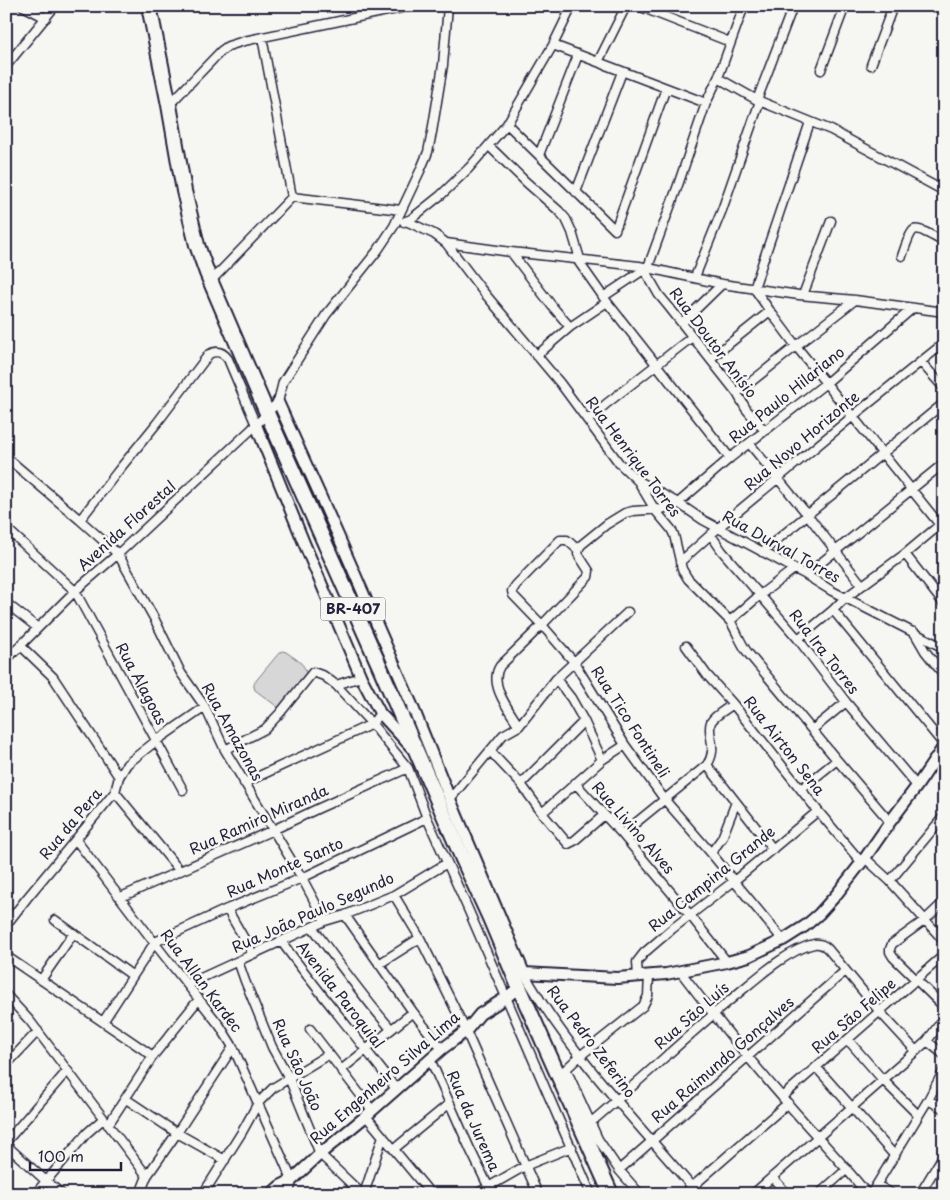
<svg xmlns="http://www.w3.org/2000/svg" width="950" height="1200" viewBox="0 0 950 1200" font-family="'Playpen Sans',sans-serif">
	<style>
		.green { fill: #d7d7d7; stroke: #7c7c89 }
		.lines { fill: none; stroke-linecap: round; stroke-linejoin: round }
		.street-casing { stroke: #22223b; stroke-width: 11 }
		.secondary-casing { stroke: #22223b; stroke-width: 14 }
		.highway-casing { stroke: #22223b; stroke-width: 18 }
		.street { stroke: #f6f6f2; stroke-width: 8 }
		.secondary { stroke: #f6f6f2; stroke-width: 10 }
		.highway { stroke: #f6f6f2; stroke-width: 14 }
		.labels { text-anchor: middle; stroke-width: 5; stroke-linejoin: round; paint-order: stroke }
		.shield { fill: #f6f6f2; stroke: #626272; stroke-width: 1 }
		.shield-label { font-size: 14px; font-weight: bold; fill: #22223b }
		.street-label { font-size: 15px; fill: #22223b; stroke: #f6f6f2 }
	</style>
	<rect width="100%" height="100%" fill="#f6f6f2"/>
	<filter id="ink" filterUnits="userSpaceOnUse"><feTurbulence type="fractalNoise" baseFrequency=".02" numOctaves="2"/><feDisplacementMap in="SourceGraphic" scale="10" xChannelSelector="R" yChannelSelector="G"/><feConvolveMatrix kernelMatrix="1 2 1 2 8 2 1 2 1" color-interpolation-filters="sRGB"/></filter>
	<g filter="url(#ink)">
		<path class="green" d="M282 651 286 652C294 658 307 664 306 675L279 708 255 690 254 687V683L279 653Z"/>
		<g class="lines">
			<g class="street-casing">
				<path id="street" d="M23 6 46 18
					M638 6 730 42
					M262 37 292 197
					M553 45 706 103
					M598 62 626 6
					M871 65 893 6
					M6 66 55 6
					M821 70 845 6
					M718 78 757 100 831 130 944 191
					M757 100 793 6
					M169 105 221 51 228 46 244 41 411 6
					M810 122 754 288 770 311 796 346 944 530
					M507 124 615 230 666 88
					M489 146 526 182 559 211 566 219 572 232 580 259
					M539 155 578 55
					M576 192 622 72
					M292 197 401 210
					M406 221 434 234 446 243 481 289 560 383 619 463 638 481 655 510 671 529 674 535 682 569 688 579 730 621C737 631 740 643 748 653L837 760 890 822
					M404 222 411 219 441 195 469 168 507 124 553 45 572 6
					M446 243 511 252 639 266 722 284 799 295 855 300 944 312
					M511 252 552 306 570 327
					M902 256C904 251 909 233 914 230 919 227 938 239 944 242
					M576 258 607 302 730 458
					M644 269 659 295 669 307 737 393 746 409 764 430
					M695 277 722 210 760 101
					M210 282 292 197
					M803 295 831 221
					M603 297 648 267 677 188 706 103 718 78 744 6
					M682 323 722 284
					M536 356 570 327 607 302
					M710 359 770 311
					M921 362 944 388
					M737 393 796 346 855 300
					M588 420 606 404 692 337
					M749 443 807 514 862 585
					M6 457 80 520 118 554 154 618 181 673 205 707 225 750 302 878 325 921
					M639 481 678 503 703 520 806 575 832 591 944 648
					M80 520 118 471 157 423 209 354C217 350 223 352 228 359L256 425
					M6 528 75 591 183 790
					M711 535 722 551 798 639 846 702 917 786
					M578 550 567 540H560L516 585 512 591 513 595 542 625 574 662 625 745 665 800 711 853 734 881 783 940
					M762 552 944 403
					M905 554 944 604
					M680 562 718 528 853 416 944 343
					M806 575 944 463
					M6 603 38 628
					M833 610 944 745
					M730 621 760 595 794 569
					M914 632 925 651 944 675
					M798 639 833 610 845 598 905 554 942 523
					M21 646 53 677 119 777
					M686 646 707 675 733 704 818 811 862 863
					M6 660 75 591 118 554 256 425 278 402 283 382 326 315 378 250 394 226 420 171 428 152 432 132 443 65 448 6
					M556 679 571 698 584 721 602 760
					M336 685 361 677
					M519 726C509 710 488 684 500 666L542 625 588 577 589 571 578 554 579 548 581 545 607 524 625 513 633 511 662 509 678 503 730 458 826 383 913 308
					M812 730 846 702
					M225 750 265 729 280 713 313 672 324 676 336 685 372 724 408 768 427 818 468 909 591 1194
					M490 751 521 784 542 813 568 844 574 841 604 815
					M934 762 944 769
					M707 765 773 849
					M244 783 372 724 380 713
					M575 783 622 834 690 915 727 962
					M521 784 584 721
					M801 789 837 760
					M115 792 179 870
					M450 799 503 735 519 726 556 679 628 612
					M542 813 602 760 625 745
					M622 834 707 765C719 747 706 734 711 722 715 715 727 709 733 704
					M76 840 163 954 220 1026 233 1047 292 1180 289 1194
					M711 853 722 838 736 802
					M865 858 890 881 944 941
					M890 881 944 816
					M394 895 420 938 466 1031 538 1194
					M121 897 273 830 317 809 408 768
					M944 902 925 920 892 944 890 949V952L893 957 944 1007
					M227 909 253 954
					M345 915 413 1012 442 1049
					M55 920 133 976
					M6 925 27 898 115 792 119 777 127 764 156 741 205 707
					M313 928C338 962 363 997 391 1029
					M281 941C318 992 359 1039 396 1089
					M6 956 153 1056
					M238 961 245 981 272 1047 289 1078 320 1154 362 1194
					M379 964 420 938
					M680 971C715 1017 751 1062 789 1105 815 1135 843 1163 867 1194
					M524 973C570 1055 638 1123 698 1194
					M638 977 637 962 644 953 672 929 734 881 818 811
					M41 980 73 934
					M188 984 325 921 345 915 394 895 447 863
					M6 995 30 1021 147 1176
					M103 1022 155 942 227 909 302 878 427 818
					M310 1029 372 1110
					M848 1040 883 1080 918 1115
					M927 1041 944 1055
					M430 1059 470 1149 492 1194
					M6 1065 38 1031
					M816 1067 895 1156
					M566 1069 598 1139 619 1170 640 1194
					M341 1070 413 1012
					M563 1072 580 1056 643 1006 648 996 649 976
					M782 1097 944 955
					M126 1099 177 1133 225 1160
					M928 1100 944 1109
					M366 1116 431 1194
					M108 1125 153 1056 199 999
					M583 1129C635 1086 683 1039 735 996 756 979 787 950 814 944 820 943 824 945 828 949L880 1012 916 1051
					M6 1142 67 1071
					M6 1145 46 1181 62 1194
					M394 1149 450 1103
					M619 1170 845 971
					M772 1177 787 1194
					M877 1185 892 1194
					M35 1194 87 1133 103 1119
					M140 1194 147 1176 177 1133 233 1047
					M203 1194 242 1132 258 1103 273 1088 329 1054
					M364 1194 383 1136
					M476 1194 525 1166 572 1147
					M684 1194 788 1103
					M753 1194 916 1051 927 1041 944 1018
					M819 1194 847 1169
					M871 1194 928 1100 944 1070
					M920 1194 944 1154"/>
			</g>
			<g class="secondary-casing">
				<path id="secondary" d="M278 402 337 533 412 705 413 711
					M256 425 304 543 361 677 380 713 412 748
					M412 705 450 799 524 973 617 978 666 974 727 962 749 956 783 940 805 926 819 914 836 895 865 858 890 822 917 786 944 746
					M271 1194 280 1186 292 1180 320 1154 366 1116 442 1049 466 1031 480 1014 507 997 519 987"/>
			</g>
			<g class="highway-casing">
				<path id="highway" d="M149 6 169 105 184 191 197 245 207 273 267 413 380 667 462 857 490 918 519 987 611 1194"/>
			</g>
			<use href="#street" class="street"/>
			<use href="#secondary" class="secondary"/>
			<use href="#highway" class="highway"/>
		</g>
	</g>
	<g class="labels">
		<rect class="shield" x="320.5" y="597.5" width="65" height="23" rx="4"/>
		<g class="shield-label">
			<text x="353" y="614">BR-407</text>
		</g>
		<g class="street-label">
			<text transform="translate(713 343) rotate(53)" y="5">Rua Doutor Anísio</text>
			<text transform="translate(787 395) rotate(-39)" y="5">Rua Paulo Hilariano</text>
			<text transform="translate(802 441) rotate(-40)" y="5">Rua Novo Horizonte</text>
			<text transform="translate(633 457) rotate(53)" y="5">Rua Henrique Torres</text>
			<text transform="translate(127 526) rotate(-42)" y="5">Avenida Florestal</text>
			<text transform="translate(781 547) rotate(29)" y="5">Rua Durval Torres</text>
			<text transform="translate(824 652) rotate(52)" y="5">Rua Ira Torres</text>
			<text transform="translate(141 684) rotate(62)" y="5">Rua Alagoas</text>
			<text transform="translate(630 722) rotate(57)" y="5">Rua Tico Fontineli</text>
			<text transform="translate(232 732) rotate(61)" y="5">Rua Amazonas</text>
			<text transform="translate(784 746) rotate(52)" y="5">Rua Airton Sena</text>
			<text transform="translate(259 820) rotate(-24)" y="5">Rua Ramiro Miranda</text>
			<text transform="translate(71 824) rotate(-50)" y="5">Rua da Pera</text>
			<text transform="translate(633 828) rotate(49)" y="5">Rua Livino Alves</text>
			<text transform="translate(285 868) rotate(-24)" y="5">Rua Monte Santo</text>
			<text transform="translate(712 879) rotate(-39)" y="5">Rua Campina Grande</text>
			<text transform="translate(313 913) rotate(-24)" y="5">Rua João Paulo Segundo</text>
			<text transform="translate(201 981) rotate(53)" y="5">Rua Allan Kardec</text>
			<text transform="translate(340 995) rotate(52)" y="5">Avenida Paroquial</text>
			<text transform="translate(692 1016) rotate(-41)" y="5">Rua São Luís</text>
			<text transform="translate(854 1016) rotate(-41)" y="5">Rua São Felipe</text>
			<text transform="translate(591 1042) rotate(53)" y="5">Rua Pedro Zeferino</text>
			<text transform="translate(723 1060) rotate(-41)" y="5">Rua Raimundo Gonçalves</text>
			<text transform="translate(297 1065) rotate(66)" y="5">Rua São João</text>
			<text transform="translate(385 1078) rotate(-41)" y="5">Rua Engenheiro Silva Lima</text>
			<text transform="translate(473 1121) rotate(66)" y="5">Rua da Jurema</text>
		</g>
	</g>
	<rect width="950" height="1200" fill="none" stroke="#f6f6f2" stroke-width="25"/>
	<rect x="12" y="12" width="925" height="1175" fill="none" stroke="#22223b" stroke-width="2" filter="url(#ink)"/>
	<path d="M30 1162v8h91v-8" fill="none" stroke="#22223b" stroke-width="2.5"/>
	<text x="38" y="1162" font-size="15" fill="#22223b" stroke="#f6f6f2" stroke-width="4" paint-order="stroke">100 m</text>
</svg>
